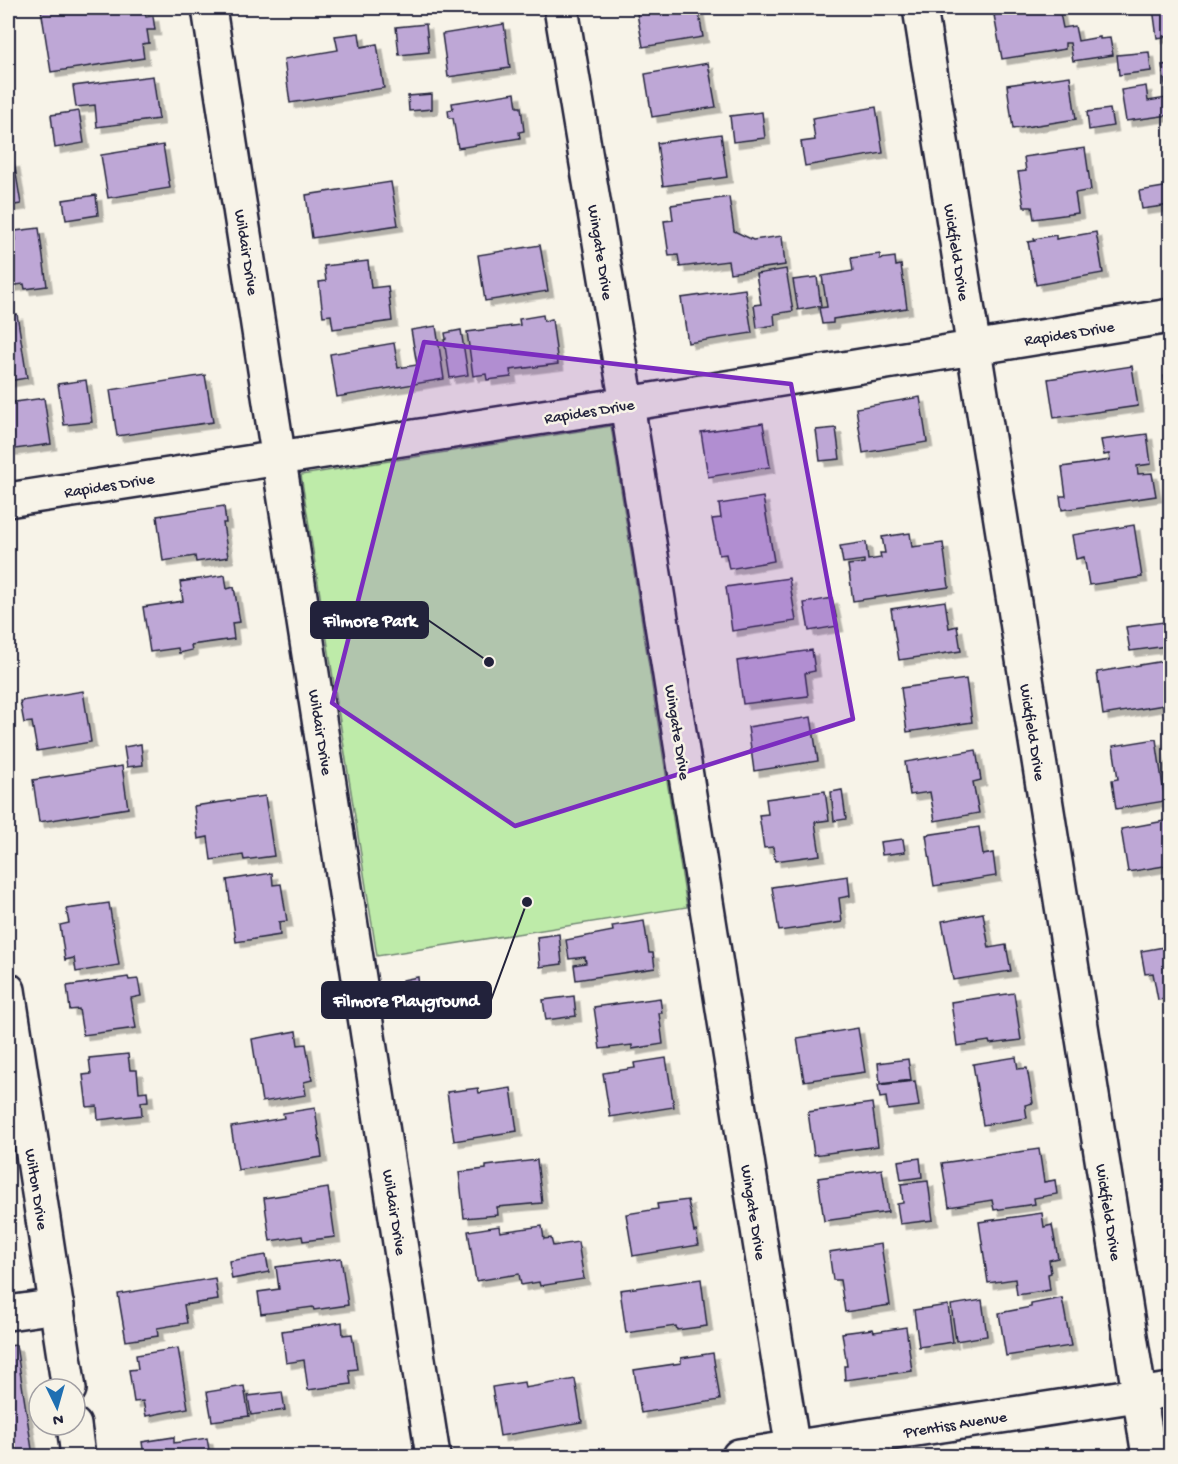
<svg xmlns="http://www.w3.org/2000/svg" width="1178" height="1464" viewBox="0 0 1178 1464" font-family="'Gochi Hand',sans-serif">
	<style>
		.green { fill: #beeba9; stroke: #708672; stroke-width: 1.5 }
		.building { fill: #bea7d6; stroke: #22223b; stroke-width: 1.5; filter: url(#shadow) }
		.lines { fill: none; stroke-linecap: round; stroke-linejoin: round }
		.minor-casing { stroke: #22223b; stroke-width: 38 }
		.minor { stroke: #f7f3e8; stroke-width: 33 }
		.marked { fill: #7b2cbf; fill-opacity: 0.2; stroke: #7b2cbf; stroke-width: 4.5; stroke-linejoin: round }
		.labels { text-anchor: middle; stroke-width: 5; stroke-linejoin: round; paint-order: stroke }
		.street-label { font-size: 16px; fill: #22223b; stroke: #f7f3e8 }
		.leader { fill: none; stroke: #22223b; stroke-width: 2 }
		.callout-dot { fill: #22223b; stroke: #f7f3e8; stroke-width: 2 }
		.callout { fill: #22223b; stroke: #22223b; stroke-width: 2 }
		.callout-label { font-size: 18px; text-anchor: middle; font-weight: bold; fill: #fff }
	</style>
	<defs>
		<filter id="shadow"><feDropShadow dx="5.5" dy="5.5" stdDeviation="0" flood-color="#0004"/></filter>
	</defs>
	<rect width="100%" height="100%" fill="#f7f3e8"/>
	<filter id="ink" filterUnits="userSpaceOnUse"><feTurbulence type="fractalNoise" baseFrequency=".0167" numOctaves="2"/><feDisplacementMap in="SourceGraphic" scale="12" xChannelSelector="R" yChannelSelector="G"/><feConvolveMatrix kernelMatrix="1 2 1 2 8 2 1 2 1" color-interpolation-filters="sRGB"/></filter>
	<g filter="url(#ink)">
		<path class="green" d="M611 426 687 907 377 956 301 475Z"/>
		<path class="building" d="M49 8H144L146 17 153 16 155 30H147L149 43 142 44 144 58 51 72 41 9Z
			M636 8H698L703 37 643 47Z
			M1037 8H1059L1063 28 1075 26 1078 41 1100 37V39L1110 38 1113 55 1073 61 1070 43H1065V49L1002 59 994 15Z
			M1153 8H1170V36L1157 38Z
			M426 24 429 52 399 55 396 27Z
			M504 24 510 68 448 77 442 34Z
			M359 33 361 47 377 44 384 88 290 103 284 59 338 50 335 36Z
			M1149 52 1151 71 1119 75 1117 55Z
			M708 63 716 107 652 117 645 74Z
			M1170 64V107H1168L1169 115 1126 121 1121 90 1146 86 1148 101 1167 98 1162 65Z
			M153 76 159 119 97 127 95 105 76 107 73 86Z
			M1070 76 1076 119 1013 129 1007 85Z
			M515 93 517 107H521L524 131 519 132 520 138 458 148 453 118H449L448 110 453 109 452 103Z
			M432 94V109L409 111 408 96Z
			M876 107 883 153 805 166 801 142 815 140 812 118Z
			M1110 109 1113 126 1089 130 1087 112Z
			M79 111 84 143 55 148 51 115Z
			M762 112 765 138 733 142 730 116Z
			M721 134 727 177 663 186 657 143Z
			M163 145 170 188 108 198 101 155Z
			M1085 148 1091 190 1075 193 1078 213 1034 219 1032 207H1024L1018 172 1026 171 1024 157Z
			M14 162 21 204 8 206V163Z
			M391 182 398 225 312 238 306 195Z
			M1170 186V205L1142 209 1139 191Z
			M96 195 98 215 66 220 63 200Z
			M729 197 734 231 753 240 782 236 785 265 730 273 728 261 680 267 678 255 669 256 664 221 673 220 671 205Z
			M39 228 47 286 25 289 24 284 8 286V241L16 240 15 231Z
			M1096 232 1103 273 1036 285 1028 242 1035 241 1034 239 1056 235V239Z
			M540 245 548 291 485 301 478 255Z
			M880 254V259L895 257 896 266 901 265 907 308 833 319V323L822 324 819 308 827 307 822 276 853 271 851 258Z
			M368 261 371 288 388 286 392 321 333 329 331 315 323 316 319 282 326 281 324 266Z
			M786 269 793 311 774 314 775 325 757 328 754 305 761 304 756 274Z
			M817 277 821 306 798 310 793 280Z
			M745 289 752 333 688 343 681 298Z
			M17 314 27 378 8 381V316Z
			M543 315 544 321 552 319 558 364 510 370 511 377 487 380 486 374 473 376 467 332 520 325 519 319Z
			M436 326 444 379 337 397 330 354 394 343 398 368 417 365 411 330Z
			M461 330 468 375 450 378 444 340 446 339 445 333Z
			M1132 366 1138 406 1054 418 1048 379Z
			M205 375 213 422 117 436 110 390Z
			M1170 375V418H1169L1164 376Z
			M86 380 92 422 64 425 58 384Z
			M920 397 927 442 863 453 856 408Z
			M44 398 51 444 8 450V403Z
			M763 423 770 467 708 477 701 432Z
			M836 428 840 459 820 461 816 430Z
			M1147 434 1151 464 1137 466 1138 474 1152 473 1156 496 1062 510 1060 496H1066L1062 467 1110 460 1109 454 1104 455 1101 440Z
			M763 497 774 561 729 569 726 554 719 555 712 519 721 518 719 504Z
			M224 506 226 523H223L228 557 196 562 195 556 163 561 157 516Z
			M1134 525 1142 577 1089 585 1084 557 1076 559 1072 535Z
			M910 533 912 547 943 543 949 587 853 601 848 565 864 563V560L843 563 840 546 866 542 868 560 881 558 880 553H885L882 537Z
			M225 575 227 589 234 587 240 622 232 623 234 639 191 645 192 650 179 653 178 648 150 652 143 607 183 601 180 582Z
			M789 578 796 621 732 631 726 587Z
			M832 598 838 626 809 631 804 603Z
			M945 601 949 628 957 626 961 651 899 660 891 609Z
			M1164 622 1167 646 1130 651 1126 627Z
			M812 650 815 671 805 673 808 696 743 704 737 661Z
			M1170 660V704L1103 715 1097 672Z
			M966 679 972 722 907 732 901 688Z
			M83 691 91 742 37 751 32 722 24 723 20 701Z
			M811 717 818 761 754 771 748 727Z
			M1156 739 1165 801 1116 809 1112 780 1118 779 1113 746Z
			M141 744 143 765 127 767 124 747Z
			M976 750 981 780 973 782 979 813 935 821 930 792 910 795 905 762Z
			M122 766 128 808 39 822 33 780Z
			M842 790 846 819 834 821 831 792Z
			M825 791 829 820 815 822 820 855 775 861 773 847 764 848 759 815 768 814 766 799Z
			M265 796 274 856 244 860 243 855 211 860 208 837 198 839 194 806Z
			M1170 820V865L1128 872 1121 829Z
			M979 827 983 855 993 853 996 876 934 886 926 835Z
			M903 839 905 852 882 855 880 842Z
			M272 873 273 885 281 884 287 921 279 922 280 935 236 942 227 880Z
			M848 876 850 896 839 898 842 922 779 931 772 887Z
			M109 903 119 965 76 972 74 958 65 960 60 925 69 923 66 909Z
			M983 913 989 948 1006 945 1011 971 953 980 942 921Z
			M644 921 649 953H653L655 968 576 980 574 965 586 963 585 957 569 959 566 940 613 931 612 926Z
			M559 934 562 964 540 967 537 937Z
			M1170 946V998L1158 1000 1153 973 1145 974 1141 951Z
			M128 977 129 980 138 979 141 996 131 998 136 1028 83 1035 79 1009 70 1010 67 986Z
			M418 977 420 998 405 1000 402 980Z
			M1014 993 1021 1040 990 1044 989 1041 957 1046 951 1002Z
			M574 996 576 1016 546 1020 543 1000Z
			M660 998 662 1013H659L663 1044 632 1049V1045L600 1049 594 1007Z
			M858 1028 865 1072 804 1081 797 1038Z
			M296 1031 298 1045 306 1044 312 1080 304 1082 306 1095 262 1102 252 1039Z
			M128 1054 130 1070H137L139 1092 147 1091 148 1101 141 1102 142 1115 98 1120 97 1106 87 1107 83 1075 91 1074 89 1058Z
			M1016 1057 1018 1069 1027 1068 1033 1103 1025 1105 1027 1118 983 1125 973 1064Z
			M666 1058 674 1107 610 1117 603 1073 635 1068 634 1063Z
			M908 1059 911 1080 880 1084 878 1063Z
			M915 1081 919 1106 888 1110 886 1097 880 1098 878 1085Z
			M478 1088 479 1093 511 1088 517 1131 454 1141 447 1092Z
			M872 1103 878 1146 814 1155 808 1112Z
			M315 1108 322 1157 238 1170 231 1127 284 1118 283 1113Z
			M1039 1149 1044 1182 1055 1180 1057 1194 1034 1198 1035 1204 994 1210 992 1200 949 1207 942 1163Z
			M920 1158 922 1177 901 1180 898 1161Z
			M537 1160 542 1203 497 1207 498 1215 464 1218 459 1172 486 1169V1166Z
			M882 1169 888 1212 824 1221 818 1178Z
			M928 1181 933 1220 900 1224 897 1204 903 1203 901 1184Z
			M328 1188 335 1237 303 1241 302 1236 270 1241 264 1198Z
			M688 1200 694 1232 696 1231 699 1245 633 1256 626 1214 658 1209 657 1204Z
			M1042 1213 1044 1227 1052 1225 1058 1258 1049 1260 1051 1273 1048 1274 1050 1290 1017 1295 1015 1279 988 1283 979 1222Z
			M499 1226 500 1232 542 1226 544 1239 551 1238 553 1246 578 1242 584 1279 540 1286 539 1282 521 1285 519 1274 476 1281 468 1231Z
			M881 1244 890 1305 845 1312 840 1280H833L829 1252Z
			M266 1255 269 1272 232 1279 229 1261Z
			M341 1258 348 1305 314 1310 313 1307 261 1314 258 1292 279 1289 276 1267Z
			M215 1278 218 1300 184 1305 187 1323 157 1328 158 1336 126 1341 118 1294Z
			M701 1279 707 1326 677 1330 676 1326 626 1333 620 1290Z
			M1062 1298 1071 1346 1006 1356 999 1313 1031 1307V1304Z
			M982 1300 987 1336 956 1341 951 1305Z
			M948 1305 953 1342 919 1347 914 1310Z
			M342 1322 343 1335 352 1334 357 1369 349 1370 351 1384 308 1390 304 1360 286 1363 282 1331Z
			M906 1327 912 1371 845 1380 844 1366H847L842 1333 873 1329 874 1332Z
			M16 1345 33 1456H8V1346Z
			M178 1348 188 1408 146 1416 143 1401 134 1402 129 1370 138 1369 136 1355Z
			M713 1353 720 1400 641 1413 634 1370 681 1363V1358Z
			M575 1379 582 1422 500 1436 492 1387 524 1382 525 1388Z
			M244 1386 249 1416 212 1421 207 1392Z
			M282 1392 285 1410 251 1415 248 1396Z
			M174 1437V1443L207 1438 210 1456H144L142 1442Z"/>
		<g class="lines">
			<g class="minor-casing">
				<path id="minor" d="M209 8 433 1456
					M561 8 627 404 794 1456
					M920 8 1149 1456
					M8 500 627 404 1170 316
					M8 990 69 1389
					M8 1313 57 1306
					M74 1425 78 1456
					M739 1456 1170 1390"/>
			</g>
			<use href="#minor" class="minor"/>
		</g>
	</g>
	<path class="marked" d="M424 342 791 384 853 719 515 826 332 703Z"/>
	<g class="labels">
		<g class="street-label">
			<text transform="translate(248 252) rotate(81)" y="6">Wildair Drive</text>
			<text transform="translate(602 252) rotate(81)" y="6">Wingate Drive</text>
			<text transform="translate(958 252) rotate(81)" y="6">Wickfield Drive</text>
			<text transform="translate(1069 332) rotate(-9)" y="6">Rapides Drive</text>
			<text transform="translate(589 410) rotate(-9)" y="6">Rapides Drive</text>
			<text transform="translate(109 484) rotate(-9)" y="6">Rapides Drive</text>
			<text transform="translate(322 732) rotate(81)" y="6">Wildair Drive</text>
			<text transform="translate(679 732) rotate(81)" y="6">Wingate Drive</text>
			<text transform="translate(1034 732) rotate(81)" y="6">Wickfield Drive</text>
			<text transform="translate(38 1189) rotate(81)" y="6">Wilton Drive</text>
			<text transform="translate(396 1212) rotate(81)" y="6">Wildair Drive</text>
			<text transform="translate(755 1212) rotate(81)" y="6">Wingate Drive</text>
			<text transform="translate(1110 1212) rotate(81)" y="6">Wickfield Drive</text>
			<text transform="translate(955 1423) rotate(-9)" y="6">Prentiss Avenue</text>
		</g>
	</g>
	<path class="leader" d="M489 662L428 620M527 902L491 1000"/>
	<g class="callout-dot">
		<circle cx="489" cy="662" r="6"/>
		<circle cx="527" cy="902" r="6"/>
	</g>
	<g class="callout">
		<rect x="311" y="602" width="117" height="36" rx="6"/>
		<rect x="322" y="982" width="169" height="36" rx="6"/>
	</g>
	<g class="callout-label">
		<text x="370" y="626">Filmore Park</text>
		<text x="406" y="1006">Filmore Playground</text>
	</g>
	<rect width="1178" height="1464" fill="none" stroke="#f7f3e8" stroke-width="30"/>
	<rect x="15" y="15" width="1148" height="1434" fill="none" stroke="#22223b" stroke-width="2" filter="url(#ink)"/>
	<g transform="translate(57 1407) rotate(175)"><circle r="28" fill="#f7f3e8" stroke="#a29fa3" stroke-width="1.5"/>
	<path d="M0-4.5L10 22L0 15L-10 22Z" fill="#1f6fb2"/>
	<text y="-9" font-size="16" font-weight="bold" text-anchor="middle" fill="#22223b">N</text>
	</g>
</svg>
